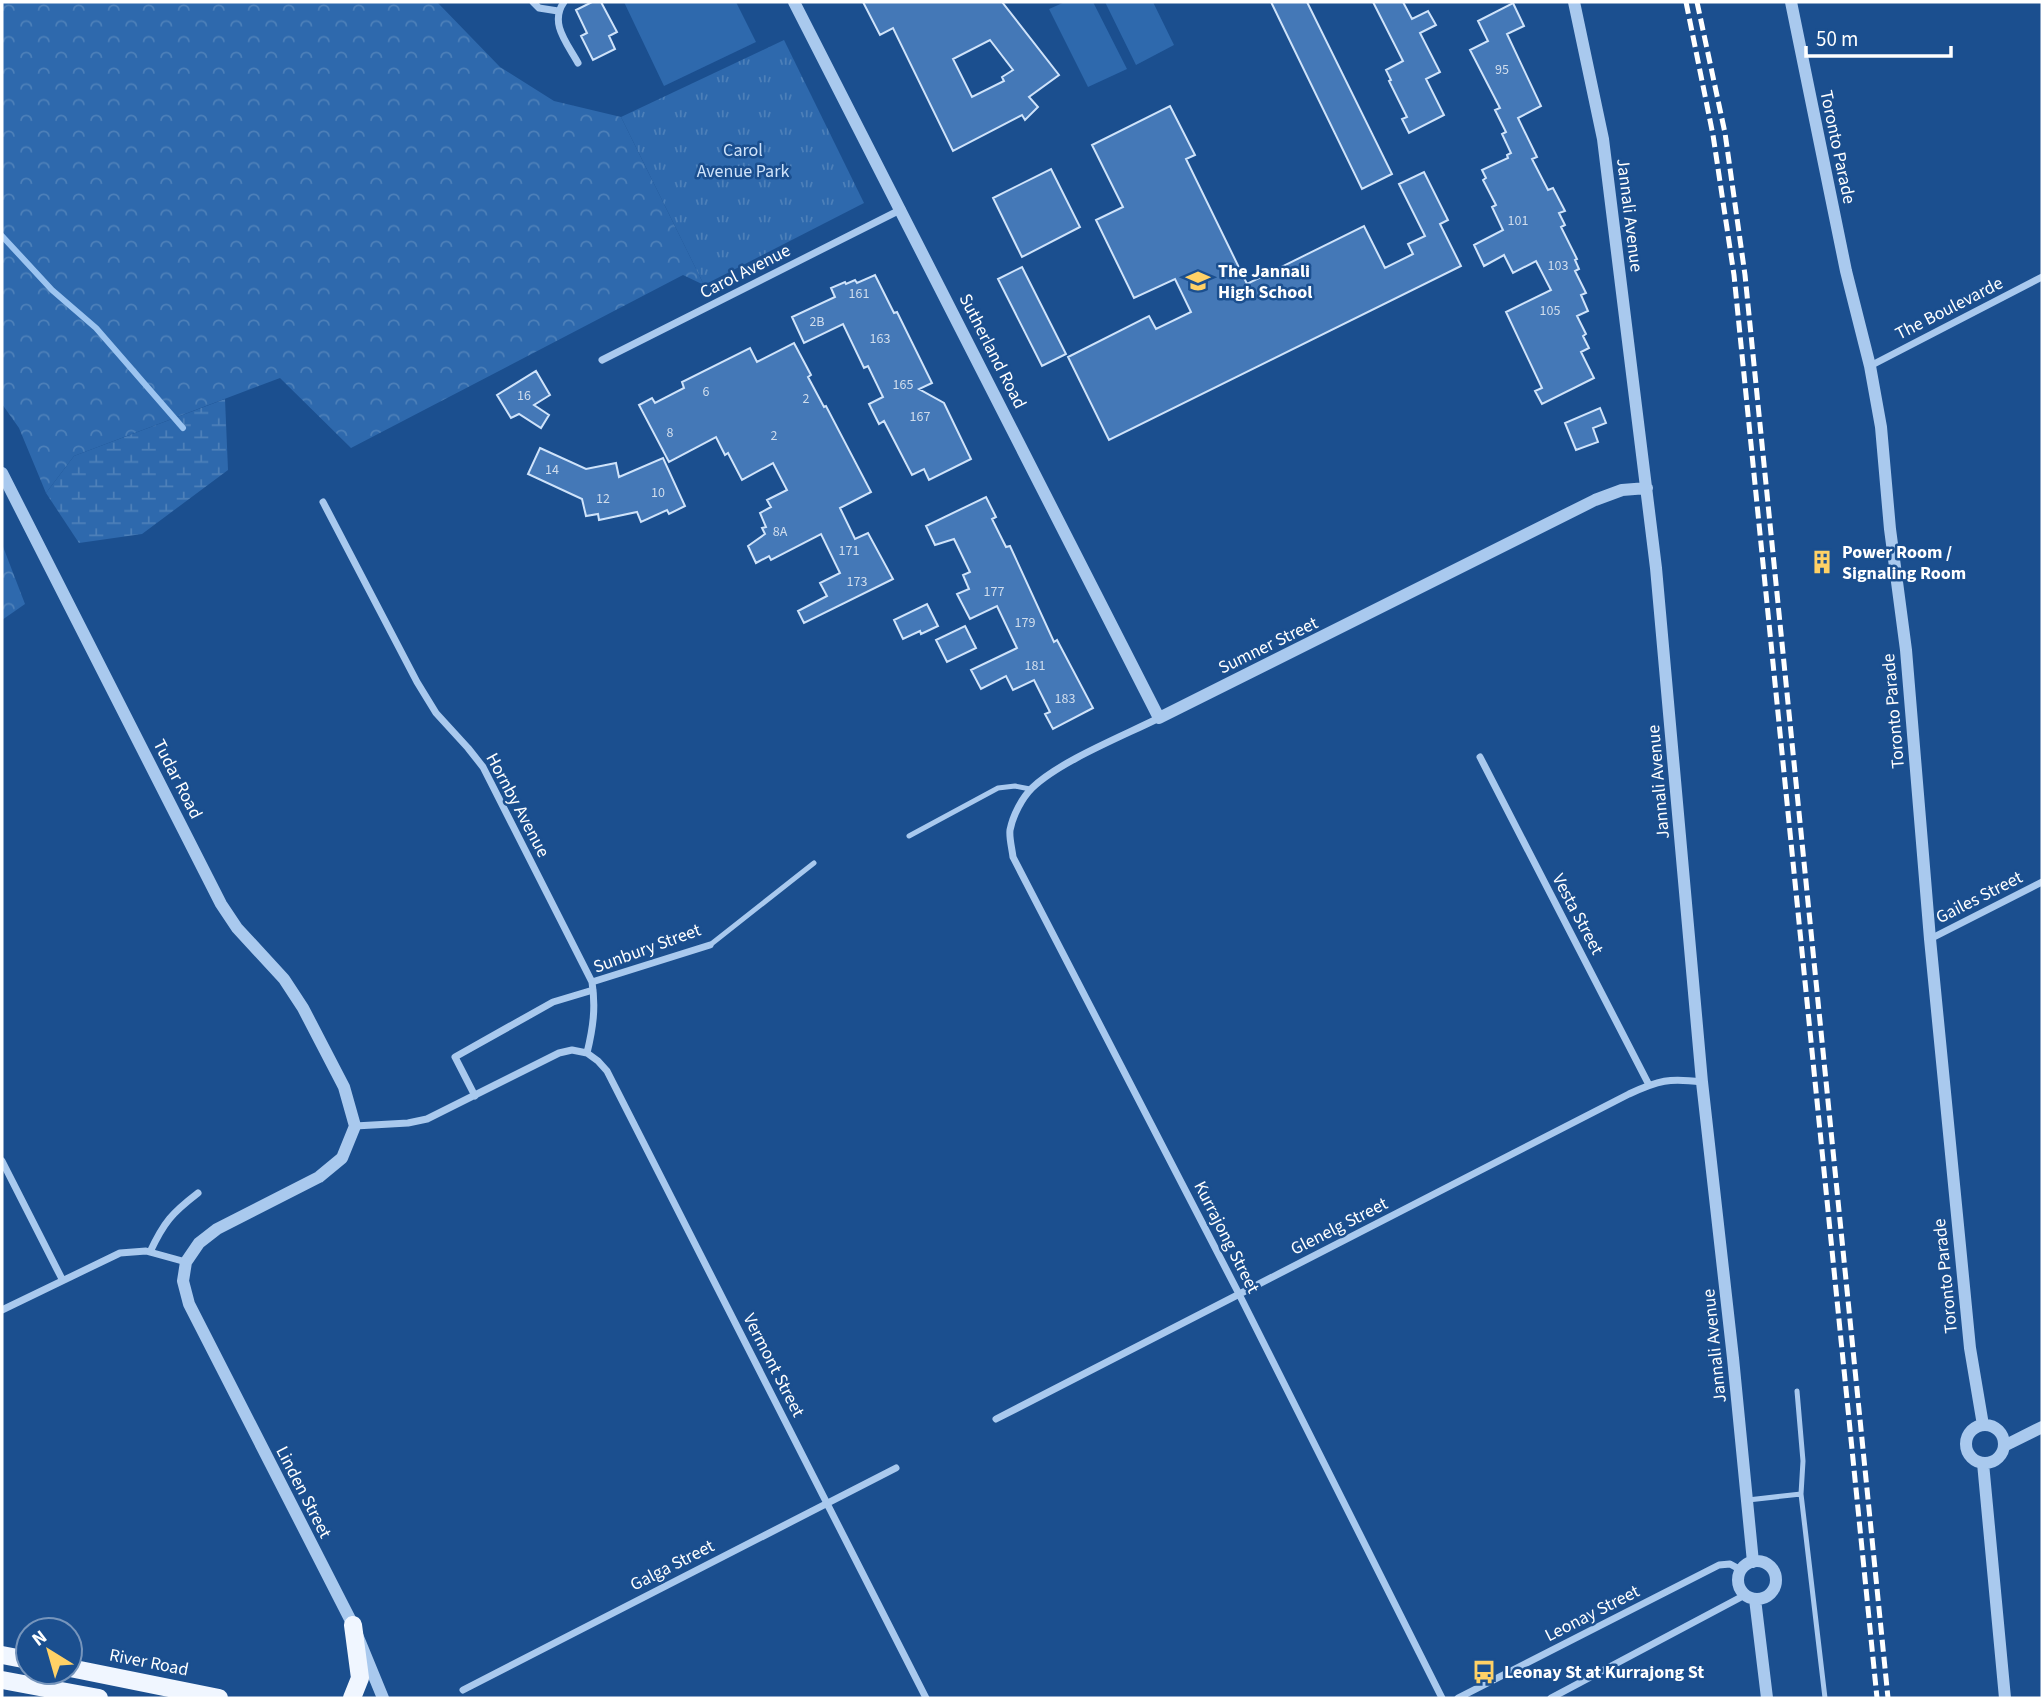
<svg xmlns="http://www.w3.org/2000/svg" width="2044" height="1700" viewBox="0 0 2044 1700" font-family="'Source Sans 3',sans-serif">
	<style>
		.forest { fill: url(#forest-crowns) }
		.wetland { fill: url(#wetland-marsh) }
		.park { fill: url(#park-tufts) }
		.garden { fill: #2e69ad }
		.lines { fill: none; stroke-linecap: round; stroke-linejoin: round }
		.stream { stroke: #9cc4f0; stroke-width: 6 }
		.building { fill: #4478b7; stroke: #cfe3fa; stroke-width: 2; fill-rule: evenodd }
		.service { stroke: #a9c9ee; stroke-width: 5 }
		.minor { stroke: #a9c9ee; stroke-width: 7 }
		.tertiary { stroke: #a9c9ee; stroke-width: 12 }
		.primary { stroke: #f0f6ff; stroke-width: 18 }
		.rail { stroke: #fff; stroke-width: 5; stroke-dasharray: 12 5; stroke-linecap: butt }
		.labels { text-anchor: middle; stroke-width: 5; stroke-linejoin: round; paint-order: stroke }
		.number-label { font-size: 14px; fill: #d0dded }
		.street-label { font-size: 18px; fill: #fff; stroke: #1b4f8f }
		.park-label { font-size: 18px; fill: #cfe3fa; stroke: #1b4f8f }
		.poi-label { font-size: 18px; font-weight: bold; fill: #fff; stroke: #1b4f8f; text-anchor: start }
	</style>
	<defs>
		<pattern id="forest-crowns" width="20" height="18" patternUnits="userSpaceOnUse" patternTransform="scale(1.75)"><rect width="20" height="18" fill="#2e69ad"/><path d="M2 6a3 3 0 1 1 6 0M12 15a3 3 0 1 1 6 0" fill="none" stroke="#4d80b9"/></pattern>
		<pattern id="wetland-marsh" width="20" height="14" patternUnits="userSpaceOnUse" patternTransform="scale(1.75)"><rect width="20" height="14" fill="#2e69ad"/><path d="M1 5h8M5 5V1M11 12h8M15 12V8" fill="none" stroke="#4d80b9"/></pattern>
		<pattern id="park-tufts" width="24" height="20" patternUnits="userSpaceOnUse" patternTransform="scale(1.75)"><rect width="24" height="20" fill="#2e69ad"/><path d="M3 7l-1-3M5 7V3M7 7l1-3M15 17l-1-3M17 17v-4M19 17l1-3" fill="none" stroke="#4d80b9"/></pattern>
	</defs>
	<rect width="100%" height="100%" fill="#1b4f8f"/>
	<path class="forest" d="M2 2H437L500 67 554 101 621 117 704 285 683 275 351 448 280 378 74 456 46 493 19 428 2 404Z
		M2 544 25 604 2 620Z"/>
	<path class="wetland" d="M225 399 228 470 142 534 79 543 46 493 74 456Z"/>
	<path class="park" d="M784 40 864 203 704 285 621 117Z"/>
	<path class="garden" d="M624 2H736L756 42 664 86Z
		M1065 2H1093L1127 69 1088 87 1049 9Z
		M1105 2H1153L1174 45 1136 65Z"/>
	<g class="lines">
		<path class="stream" d="M2 236 52 290 96 328 183 428"/>
	</g>
	<path class="building" d="M592 2H601L617 32 609 36 615 49 593 60 581 36 587 33 576 10Z
		M863 2H1002L1059 75 1029 97 1038 107 1025 120 1022 115 953 151 893 28 880 35ZM990 40 1013 70 1002 77 1004 81 972 97 953 59Z
		M1271 2H1307L1392 174 1362 189Z
		M1373 2H1403L1412 19 1428 11 1436 25 1420 33 1440 72 1426 79 1444 115 1409 133 1402 119 1407 117 1389 81 1391 80 1386 70 1403 61Z
		M1513 3 1524 26 1507 34 1541 106 1518 118 1537 157 1532 159 1548 190 1553 188 1565 211 1559 213 1565 225 1561 227 1577 259 1575 260 1579 269 1575 271 1586 293 1581 295 1588 311 1577 316 1586 334 1583 336 1589 348 1581 352 1594 378 1542 404 1535 391 1542 388 1506 312 1551 290 1536 261 1513 273 1504 255 1484 266 1474 245 1503 230 1492 207 1496 205 1483 180 1486 178 1482 170 1508 158 1507 155 1511 153 1502 134 1506 132 1495 110 1500 108 1470 50 1488 41 1478 21Z
		M1170 106 1195 155 1186 159 1247 284 1364 226 1385 268 1413 254 1408 244 1425 236 1399 184 1424 172 1448 220 1440 224 1461 266 1109 440 1068 357 1149 316 1156 329 1191 312 1175 279 1134 298 1096 220 1123 207 1092 145Z
		M1051 169 1080 227 1022 257 993 198Z
		M1022 267 1066 354 1042 366 998 279Z
		M875 275 894 313 897 312 932 383 919 389 944 403 971 459 929 480 924 469 912 475 884 421 879 424 869 404 883 397 868 366 864 368 843 324 804 343 792 317 835 297 831 288 845 282 846 284 855 280 857 283Z
		M794 343 811 375 808 377 824 407 826 406 871 492 840 508 855 539 868 533 893 579 804 623 798 611 827 596 820 583 840 573 821 534 771 560 769 556 756 563 748 546 765 534 762 528 766 527 760 513 771 507 767 500 787 490 773 463 742 480 728 453 725 455 716 437 669 462 639 405 652 398 655 403 684 388 682 382 750 348 757 362Z
		M536 371 550 395 534 405 549 415 541 428 519 414 511 418 497 395Z
		M1600 408 1606 423 1593 428 1598 442 1576 450 1565 423Z
		M540 448 586 469 616 463 619 477 663 458 685 506 669 514 667 510 641 522 637 512 599 520 598 514 586 516 582 499 528 474Z
		M986 497 996 517 992 519 1006 547 1010 546 1054 642 1057 640 1093 708 1053 729 1045 714 1050 712 1034 680 1013 690 1006 676 981 689 971 670 1017 648 997 606 970 619 957 594 969 589 963 575 970 572 954 539 935 545 926 526Z
		M927 604 938 626 921 634 920 631 903 639 894 620Z
		M965 626 976 648 947 662 936 640Z"/>
	<g class="lines">
		<path class="service" d="M909 836 998 788 1015 786 1030 789
			M710 945 814 863
			M1797 1391 1803 1461 1801 1494 1825 1698
			M1748 1500 1801 1494"/>
		<path class="minor" d="M533 2 539 8 558 11
			M564 2C549 23 567 43 578 63
			M602 360 902 209
			M1870 366 2042 277
			M323 502 417 682 436 713 468 748 483 767 592 982
			M1159 718C1123 736 1060 761 1032 788 1022 798 1013 815 1010 830 1009 838 1012 848 1013 857L1239 1294 1442 1698
			M1480 757 1649 1085
			M1930 939 2042 882
			M587 1053 598 1061 607 1071 926 1698
			M475 1096 455 1057 553 1002 593 990
			M355 1126 408 1123 427 1119 559 1053 572 1050 587 1053C593 1028 596 1008 592 982L710 945
			M2 1161 62 1279
			M150 1252C164 1222 172 1213 198 1193
			M2 1310 120 1253 146 1251 186 1262
			M996 1419 1629 1094C1659 1080 1669 1078 1702 1082
			M463 1690 896 1468
			M1458 1698 1719 1565 1730 1564 1741 1570
			M1551 1698 1745 1595"/>
		<path class="tertiary" d="M794 2 1159 718 1595 500 1622 490 1647 488
			M1574 2 1603 139 1656 568 1702 1082 1733 1358 1753 1562
			M1791 2 1846 271 1870 366 1881 427 1890 529 1906 650 1930 939 1970 1348 1983 1425
			M2 473 221 904 237 928 284 979 303 1008 344 1087 355 1126 342 1158 319 1177 217 1229 199 1243 186 1262 183 1281 189 1304 353 1625 383 1698
			M1966 1444a19 19 0 1 1 38 0a19 19 0 1 1-38 0Z
			M2004 1446 2042 1427
			M1983 1463 2005 1698
			M1738 1580a19 19 0 1 1 38 0a19 19 0 1 1-38 0Z
			M1755 1599 1767 1698"/>
		<path class="primary" d="M2 1655 28 1660
			M70 1668 219 1698
			M2 1680 99 1698
			M352 1698 360 1678 353 1625"/>
		<path class="rail" d="M1686 2 1713 135 1734 275 1877 1698
			M1697 2 1725 133 1745 275 1888 1698"/>
	</g>
	<defs>
		<g id="school-bare" transform="scale(1.89)"><path d="M0-5L7-2L0 1L-7-2ZM-4 1L0 2.5L4 1V4Q0 6-4 4Z" fill="#ffd166" stroke="#1b4f8f" stroke-width="2.5" paint-order="stroke"/></g>
		<g id="building-bare" transform="scale(1.89)"><path d="M-4-6H4V6H1V3H-1V6H-4ZM-2.5-4.3h1.7v1.8h-1.7ZM.8-4.3h1.7v1.8H.8ZM-2.5-1h1.7V.8h-1.7ZM.8-1h1.7V.8H.8Z" fill="#ffd166" stroke="#1b4f8f" stroke-width="2.5" paint-order="stroke"/></g>
		<g id="bus-bare" transform="scale(1.89)"><path d="M-5-6H5V4H4V6H2V4H-2V6H-4V4H-5ZM-3.5-4V0h7V-4ZM-3.5 1.2v1.5H-2V1.2ZM2 1.2v1.5H3.5V1.2Z" fill="#ffd166" stroke="#1b4f8f" stroke-width="2.5" paint-order="stroke"/></g>
	</defs>
	<g fill-rule="evenodd">
		<use href="#school-bare" x="1198" y="281"/>
		<use href="#building-bare" x="1822" y="562"/>
		<use href="#bus-bare" x="1484" y="1672"/>
	</g>
	<g class="labels">
		<g class="number-label">
			<text x="1502" y="74">95</text>
			<text x="1518" y="225">101</text>
			<text x="1558" y="270">103</text>
			<text x="859" y="298">161</text>
			<text x="1550" y="315">105</text>
			<text x="817" y="326">2B</text>
			<text x="880" y="343">163</text>
			<text x="903" y="389">165</text>
			<text x="706" y="396">6</text>
			<text x="524" y="400">16</text>
			<text x="806" y="403">2</text>
			<text x="920" y="421">167</text>
			<text x="670" y="437">8</text>
			<text x="774" y="440">2</text>
			<text x="552" y="474">14</text>
			<text x="658" y="497">10</text>
			<text x="603" y="503">12</text>
			<text x="780" y="536">8A</text>
			<text x="849" y="555">171</text>
			<text x="857" y="586">173</text>
			<text x="994" y="596">177</text>
			<text x="1025" y="627">179</text>
			<text x="1035" y="670">181</text>
			<text x="1065" y="703">183</text>
		</g>
		<g class="street-label">
			<text transform="translate(1838 147) rotate(78)" y="6">Toronto Parade</text>
			<text transform="translate(1630 215) rotate(83)" y="6">Jannali Avenue</text>
			<text transform="translate(745 271) rotate(-27)" y="6">Carol Avenue</text>
			<text transform="translate(1949 308) rotate(-27)" y="6">The Boulevarde</text>
			<text transform="translate(993 351) rotate(63)" y="6">Sutherland Road</text>
			<text transform="translate(1268 645) rotate(-26)" y="6">Sumner Street</text>
			<text transform="translate(1893 711) rotate(-95)" y="6">Toronto Parade</text>
			<text transform="translate(178 779) rotate(63)" y="6">Tudar Road</text>
			<text transform="translate(1658 782) rotate(-95)" y="6">Jannali Avenue</text>
			<text transform="translate(518 805) rotate(62)" y="6">Hornby Avenue</text>
			<text transform="translate(1979 897) rotate(-27)" y="6">Gailes Street</text>
			<text transform="translate(1578 914) rotate(62)" y="6">Vesta Street</text>
			<text transform="translate(647 948) rotate(-20)" y="6">Sunbury Street</text>
			<text transform="translate(1339 1226) rotate(-27)" y="6">Glenelg Street</text>
			<text transform="translate(1227 1237) rotate(63)" y="6">Kurrajong Street</text>
			<text transform="translate(1945 1276) rotate(-96)" y="6">Toronto Parade</text>
			<text transform="translate(1714 1346) rotate(-96)" y="6">Jannali Avenue</text>
			<text transform="translate(774 1365) rotate(63)" y="6">Vermont Street</text>
			<text transform="translate(304 1492) rotate(63)" y="6">Linden Street</text>
			<text transform="translate(672 1565) rotate(-27)" y="6">Galga Street</text>
			<text transform="translate(1592 1613) rotate(-27)" y="6">Leonay Street</text>
			<text transform="translate(149 1662) rotate(11)" y="6">River Road</text>
		</g>
		<g class="park-label">
			<text x="743" y="156">Carol<tspan x="743" dy="21">Avenue Park</tspan></text>
		</g>
		<g class="poi-label">
			<text x="1218" y="277">The Jannali<tspan x="1218" dy="21">High School</tspan></text>
			<text x="1842" y="558">Power Room /<tspan x="1842" dy="21">Signaling Room</tspan></text>
			<text x="1504" y="1678">Leonay St at Kurrajong St</text>
		</g>
	</g>
	<rect width="2044" height="1700" fill="none" stroke="#ffffff" stroke-width="7"/>
	<g transform="translate(49 1651) rotate(323)"><circle r="33" fill="#1b4f8f" stroke="#7695bc" stroke-width="2"/>
	<path d="M0-5L12 26L0 18L-12 26Z" fill="#ffd166"/>
	<text y="-10" font-size="19" font-weight="bold" text-anchor="middle" fill="#ffffff">N</text>
	</g>
	<path d="M1806 46v10h145v-10" fill="none" stroke="#ffffff" stroke-width="3.5"/>
	<text x="1816" y="46" font-size="21" fill="#ffffff" stroke="#1b4f8f" stroke-width="5" paint-order="stroke">50 m</text>
</svg>
